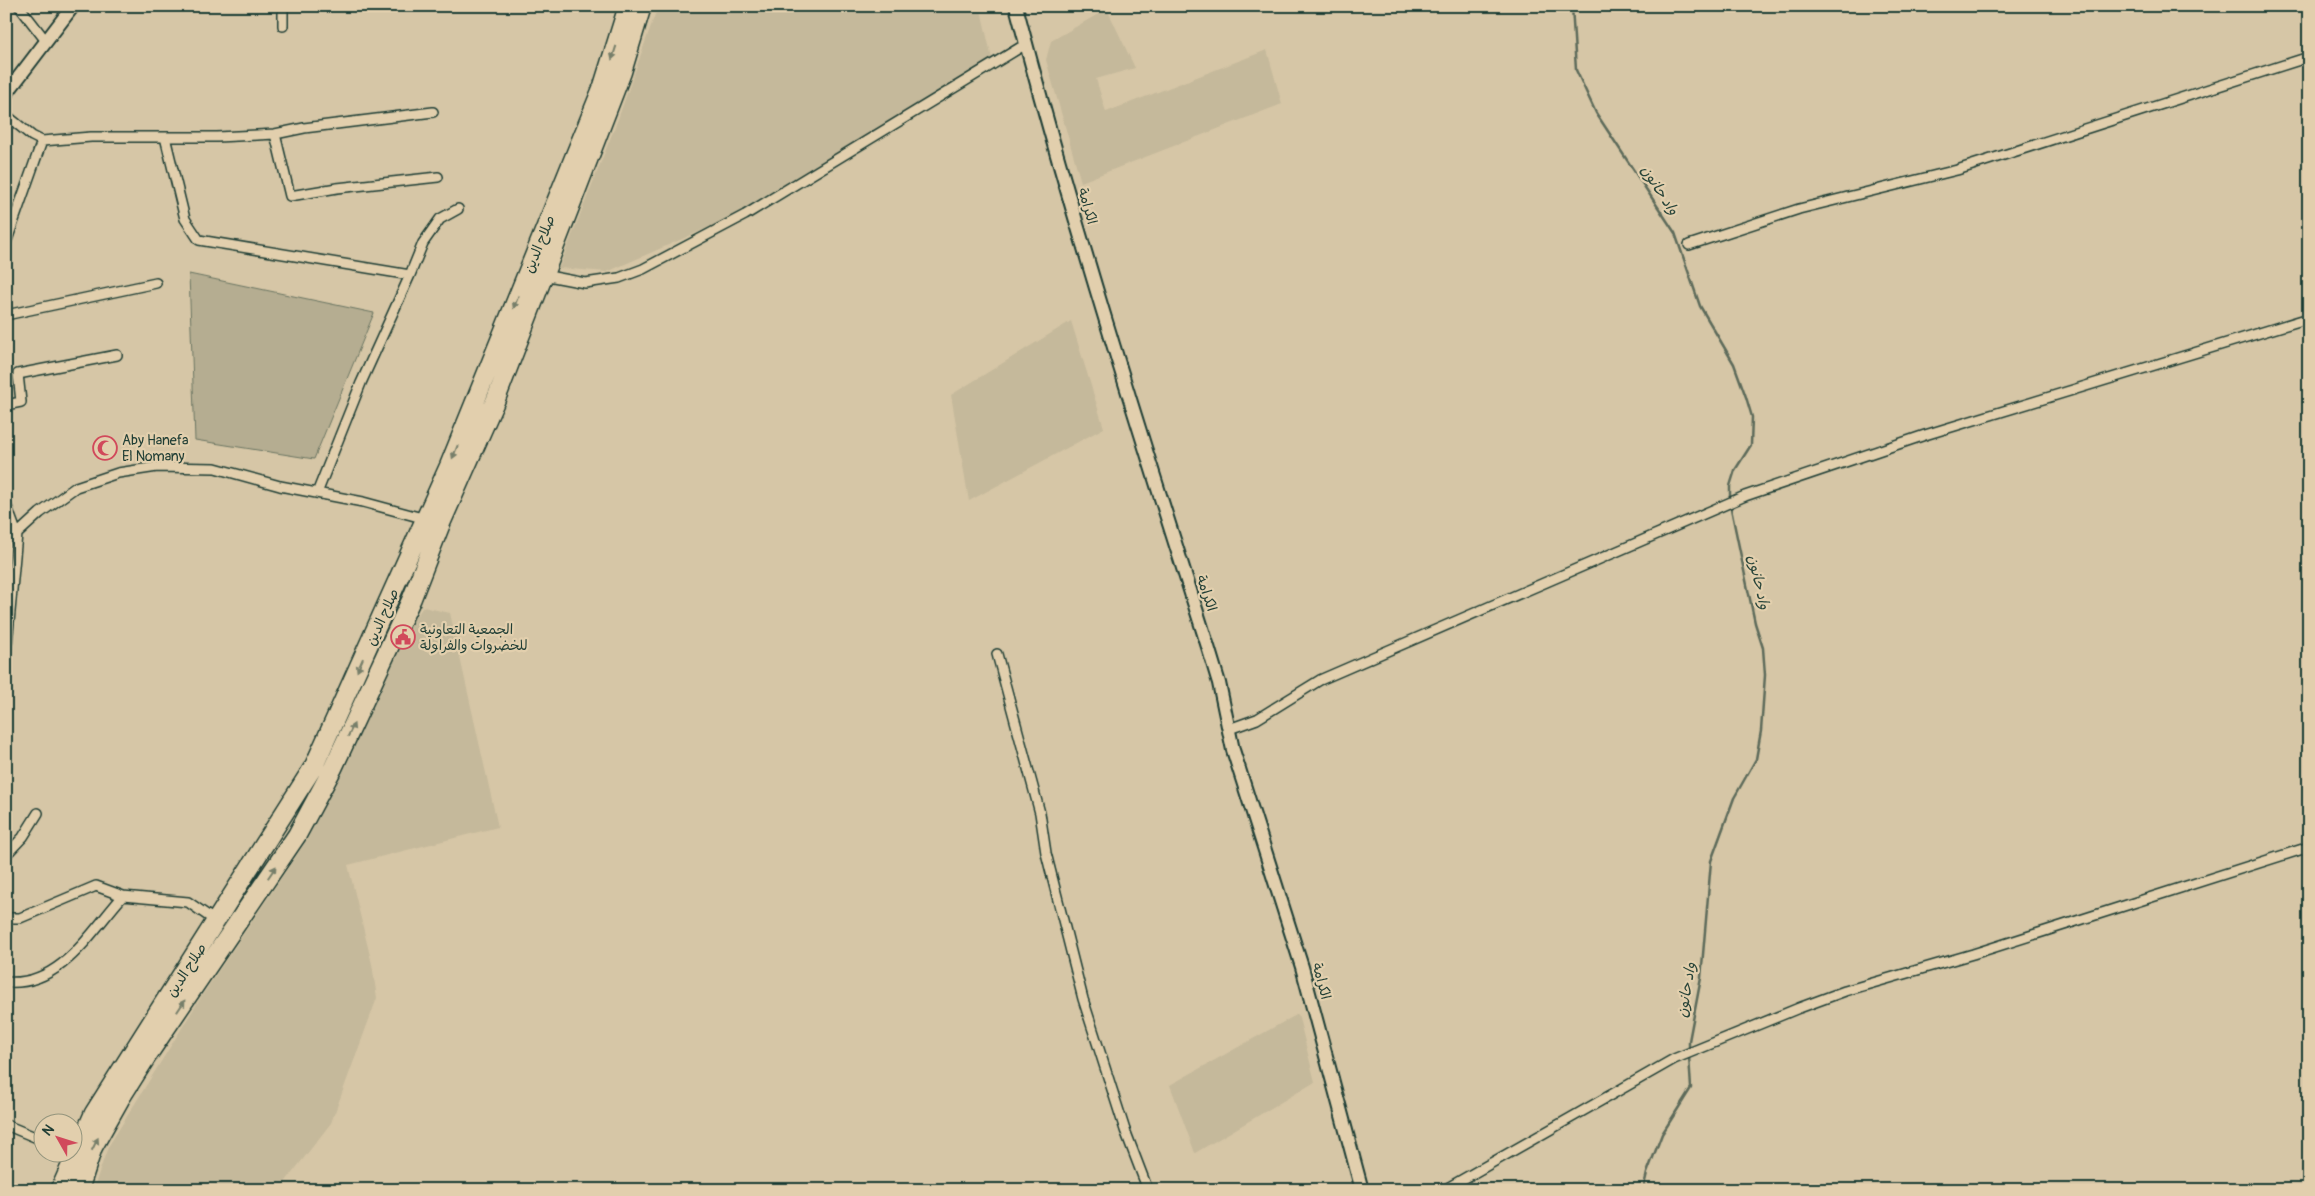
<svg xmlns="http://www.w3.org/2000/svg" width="2315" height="1196" viewBox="0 0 2315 1196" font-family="Pangolin,'Playpen Sans Arabic',sans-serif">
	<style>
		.built { fill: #c5b99b }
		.green { fill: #b5ad91; stroke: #6a7562 }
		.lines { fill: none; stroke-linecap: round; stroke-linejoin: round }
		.stream { stroke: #5d6b5a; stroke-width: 2.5 }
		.street-casing { stroke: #1f3d34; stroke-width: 12 }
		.secondary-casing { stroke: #1f3d34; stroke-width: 16 }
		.highway-casing { stroke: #1f3d34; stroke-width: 21 }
		.street { stroke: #e2cfad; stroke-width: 9 }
		.secondary { stroke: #e2cfad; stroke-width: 12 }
		.highway { stroke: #e2cfad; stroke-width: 18 }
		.oneway { fill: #777f6a }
		.labels { text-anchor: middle; stroke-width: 4.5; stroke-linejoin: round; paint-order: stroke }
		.street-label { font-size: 14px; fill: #1f3d34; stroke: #e2cfad }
		.poi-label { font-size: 14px; fill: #1f3d34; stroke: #e2cfad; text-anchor: start }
		.water-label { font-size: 15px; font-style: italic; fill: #29453a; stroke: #e2cfad }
	</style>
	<rect width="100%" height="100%" fill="#d6c6a6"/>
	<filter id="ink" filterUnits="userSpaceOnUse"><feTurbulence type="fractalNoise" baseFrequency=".02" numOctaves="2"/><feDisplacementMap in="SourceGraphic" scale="10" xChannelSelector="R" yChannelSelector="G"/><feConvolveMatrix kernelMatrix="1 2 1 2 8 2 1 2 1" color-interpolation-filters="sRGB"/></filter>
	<g filter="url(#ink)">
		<path class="built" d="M658 6H980L992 59 723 221 607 272 559 268 618 119Z
			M1107 9 1135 68 1096 79 1106 112 1267 50 1282 104 1081 182 1046 60 1051 41Z
			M1071 321 1104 428 969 501 951 395Z
			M423 607 450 613 498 827 348 865 372 964 377 998 331 1123 279 1190H93L108 1147 203 994 307 840 407 629Z
			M1298 1014 1315 1082 1195 1153 1170 1085Z"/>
		<path class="green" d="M189 274 374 313 314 459 195 440Z"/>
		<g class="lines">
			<path class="stream" d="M1572 6 1576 70 1596 113 1675 233 1700 306 1734 364 1746 397 1752 417 1751 445 1735 470 1730 486V499
				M1689 1050V1041L1701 978 1711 861 1734 798 1756 759 1761 731 1765 675 1763 648 1755 623 1730 504
				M1643 1190 1647 1173 1662 1134 1691 1088 1689 1056"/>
			<g class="street-casing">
				<path id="street" d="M19 6 46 41
					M283 26V6
					M6 115 32 136 42 141 91 137H217L275 134 304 128 433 112
					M275 134 290 196 337 188 438 177
					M165 137 185 219 199 240 410 275 361 383 317 493
					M6 243 42 141
					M1689 245 1799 209 1957 170 2309 57
					M410 275 423 243 440 219 458 209
					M543 275 585 283 619 278 643 269 745 215 1026 44
					M6 315 156 283
					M6 405 21 402 18 374 117 355
					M6 504 17 534 6 656
					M6 539 17 534 40 513 76 487 118 473 157 467 215 468 280 486 363 502 426 519
					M997 654 1040 813 1046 853 1083 999 1125 1130 1148 1190
					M1229 729 1257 719 1320 680 1745 496 1925 435 2309 318
					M6 855 23 837 38 813
					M6 918H20L96 886 123 896 188 902 217 922
					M6 982C61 987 92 930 123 896
					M6 1125 42 1140
					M1444 1190 1674 1059 1799 1008 1845 991 1973 954 2309 847"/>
			</g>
			<g class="secondary-casing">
				<path id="secondary" d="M1016 6C1073 223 1141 436 1209 650L1219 683 1233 750 1302 967 1362 1190
					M6 94 73 6"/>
			</g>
			<g class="highway-casing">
				<path id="highway" d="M60 1190 94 1113 314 766 449 466 603 86 628 6
					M79 1190 93 1147 120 1099 149 1053 297 835 333 768 412 598 442 521 496 399 622 72 642 6"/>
			</g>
			<use href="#street" class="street"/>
			<use href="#secondary" class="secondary"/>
			<use href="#highway" class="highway"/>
		</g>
		<defs><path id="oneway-solid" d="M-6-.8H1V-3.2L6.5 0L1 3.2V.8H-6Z" transform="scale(1.25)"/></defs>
		<g class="oneway">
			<use href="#oneway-solid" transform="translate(614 53) rotate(108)"/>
			<use href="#oneway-solid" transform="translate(516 302) rotate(112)"/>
			<use href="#oneway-solid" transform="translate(455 452) rotate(112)"/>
			<use href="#oneway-solid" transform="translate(360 665) rotate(114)"/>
			<use href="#oneway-solid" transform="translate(351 730) rotate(-65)"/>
			<use href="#oneway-solid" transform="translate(272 872) rotate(-56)"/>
			<use href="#oneway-solid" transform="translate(181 1006) rotate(-57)"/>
			<use href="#oneway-solid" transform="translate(95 1144) rotate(-64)"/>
		</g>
	</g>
	<defs>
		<g id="mosque-ring" transform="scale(1.25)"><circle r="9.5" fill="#e2cfad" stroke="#d1495b" stroke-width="1.5"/><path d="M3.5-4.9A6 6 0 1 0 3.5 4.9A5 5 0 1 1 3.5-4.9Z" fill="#d1495b"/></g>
		<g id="civic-ring" transform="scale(1.25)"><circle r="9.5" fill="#e2cfad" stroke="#d1495b" stroke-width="1.5"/><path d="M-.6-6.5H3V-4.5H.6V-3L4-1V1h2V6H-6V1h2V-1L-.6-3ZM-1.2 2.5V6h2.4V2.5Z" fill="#d1495b"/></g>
	</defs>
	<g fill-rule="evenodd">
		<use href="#mosque-ring" x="105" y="448"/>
		<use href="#civic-ring" x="403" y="637"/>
	</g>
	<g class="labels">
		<g class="street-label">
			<text transform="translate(1088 206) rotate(74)" y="5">الكرامة</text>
			<text transform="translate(539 244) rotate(-68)" y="5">صلاح الدين</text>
			<text transform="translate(1207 593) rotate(72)" y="5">الكرامة</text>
			<text transform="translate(382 617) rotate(-66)" y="5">صلاح الدين</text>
			<text transform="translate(186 970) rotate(-57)" y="5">صلاح الدين</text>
			<text transform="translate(1322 981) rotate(75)" y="5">الكرامة</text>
		</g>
		<g class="poi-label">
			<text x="122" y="445">Aby Hanefa<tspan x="122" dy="16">El Nomany</tspan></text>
			<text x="420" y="634">الجمعية التعاونية<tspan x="420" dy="16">للخضروات والفراولة</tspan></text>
		</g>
		<g class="water-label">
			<text transform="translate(1660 190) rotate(57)" y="5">واد حانون</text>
			<text transform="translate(1759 582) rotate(77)" y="5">واد حانون</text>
			<text transform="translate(1686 990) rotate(-81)" y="5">واد حانون</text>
		</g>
	</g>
	<rect width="2315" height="1196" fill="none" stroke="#e2cfad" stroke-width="25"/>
	<rect x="12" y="12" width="2290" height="1171" fill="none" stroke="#1f3d34" stroke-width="2" filter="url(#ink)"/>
	<g transform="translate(58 1138) rotate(309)"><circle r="24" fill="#e2cfad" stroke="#94957d"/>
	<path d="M0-4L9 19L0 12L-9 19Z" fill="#d1495b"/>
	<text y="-8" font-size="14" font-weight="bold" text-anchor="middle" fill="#1f3d34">N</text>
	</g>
</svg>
